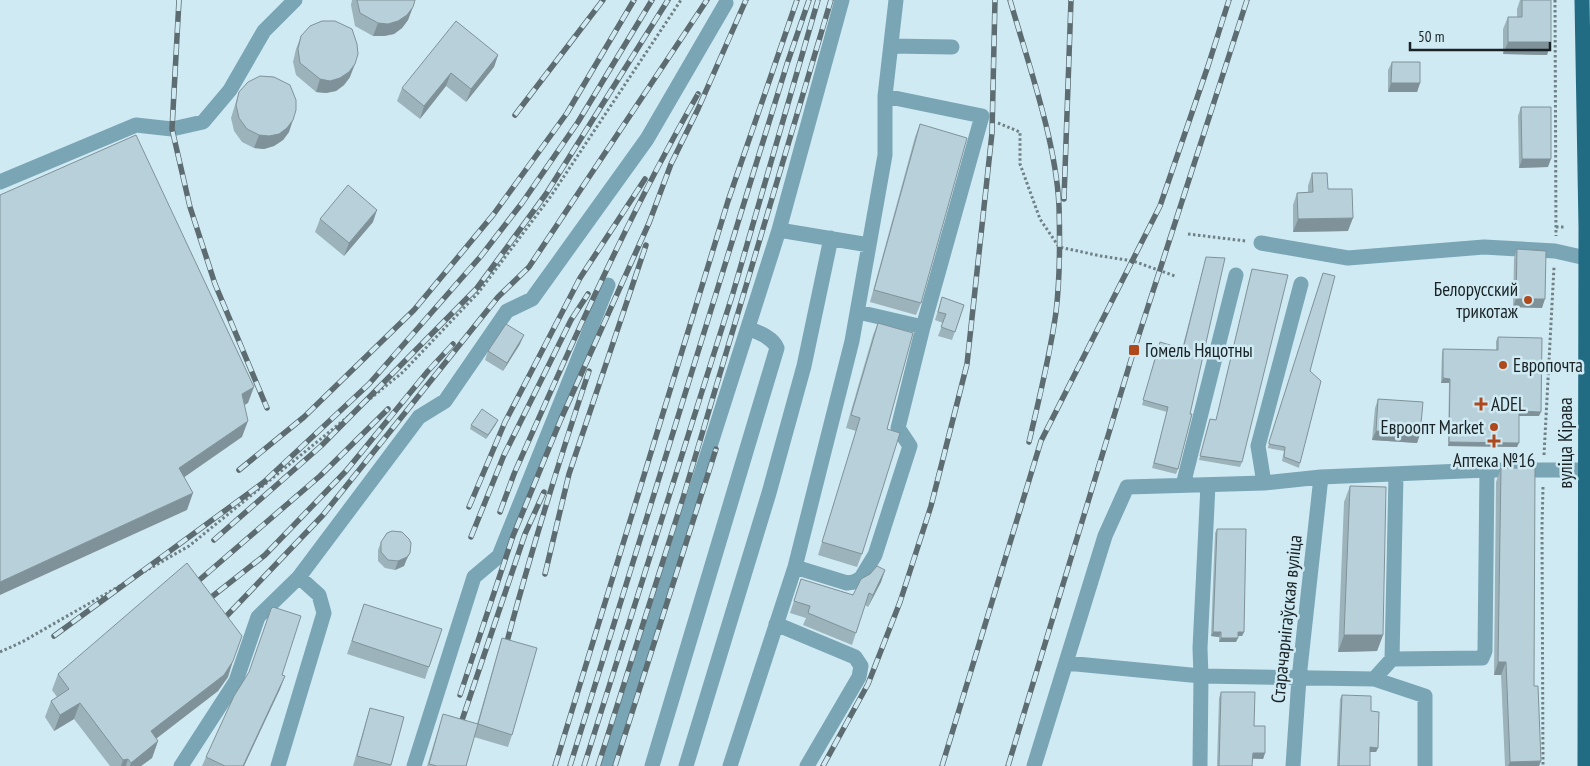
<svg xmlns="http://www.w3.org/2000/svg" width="1590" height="766" viewBox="0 0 1590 766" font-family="'PT Sans Narrow',sans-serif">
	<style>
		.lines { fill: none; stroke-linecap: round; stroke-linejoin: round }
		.path { stroke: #6f8187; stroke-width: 3; stroke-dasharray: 2.5 2.5; stroke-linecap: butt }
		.minor { stroke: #79a5b5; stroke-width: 15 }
		.major { stroke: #216c83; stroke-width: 15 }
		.rail-casing { stroke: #5c6c71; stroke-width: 5.5 }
		.rail { stroke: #d0eaf3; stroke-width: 4; stroke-dasharray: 11; stroke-linecap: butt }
		.wall { fill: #9db3bb }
		.shaded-wall { fill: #809299 }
		.building { fill: #b7d0da; stroke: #809299 }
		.poi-dot { fill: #af491c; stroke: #d0eaf3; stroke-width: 2 }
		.labels { text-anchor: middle; stroke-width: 5; stroke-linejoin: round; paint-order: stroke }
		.poi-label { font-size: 19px; fill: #192326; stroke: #d0eaf3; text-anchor: start }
		.street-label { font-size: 19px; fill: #192326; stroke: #d0eaf3 }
	</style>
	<rect width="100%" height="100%" fill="#d0eaf3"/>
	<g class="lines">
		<path class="path" d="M1555 0 1556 236
			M998 123 1020 132V164L1040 219 1059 247 1101 256 1133 261 1175 276
			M1556 227H1566
			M1188 234 1246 241
			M1544 455 1554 267
			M1543 487 1542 527 1543 766
			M0 652 22 642 189 546 403 372 478 293 551 196 681 0"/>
		<path class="minor" d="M842 0 779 230 869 245
			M891 46 952 47
			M0 182 136 125 172 129 203 122 230 90 264 31 295 0
			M1261 243 1348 258 1484 247 1555 251 1590 259
			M858 312 923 327
			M1396 475 1392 659 1482 658 1485 651 1487 470
			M1264 483 1258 446 1301 284
			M1183 485 1236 275
			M795 567 847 583 854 582 861 578 875 555 910 446 898 428 923 327 982 116 885 96
			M776 624 855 657 861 666 859 677 807 766
			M1066 663 1201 676 1374 679 1392 659
			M1374 679 1425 696V766
			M181 766 236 681 258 617 299 577
			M278 766 324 613 319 595 299 577 419 417 445 401 507 311 532 299 647 139 726 3
			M414 766 474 577 499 556 608 285
			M608 766 779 230
			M652 766 777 348C773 337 757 332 748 328
			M686 766 769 493 804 366 831 238
			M730 766 795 567 852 341 885 155V96L896 0
			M1034 766 1105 536 1127 487 1264 483 1321 477 1487 470H1585
			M1200 766 1201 676 1200 648 1208 485
			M1293 766 1299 678 1321 477"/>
		<path class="major" d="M1582 0 1586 227 1585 766"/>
		<g class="rail-casing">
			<path id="rail" d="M179 0 172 129 190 207 215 284 267 408
				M1010 0C1028 63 1056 141 1059 206 1060 240 1060 279 1056 312 1050 356 1039 399 1029 442
				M515 115 603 0
				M1064 199 1071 0
				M239 470 304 417 414 310 493 215 567 113 634 0
				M469 507 505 422 580 278 645 179
				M500 512 514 474C571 345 628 216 698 94
				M471 537 504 455 571 320 588 294
				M214 540 321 446 477 288 546 194 668 0
				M545 574 569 474 646 245
				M190 588 320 476 388 409
				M202 607 209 599 265 555 346 471 428 371 453 344
				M217 626 323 515 498 297 529 267 707 0
				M54 636 264 482 369 384 481 256 522 203 578 122 652 0
				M504 653C529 558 558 464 589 371
				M460 695 513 536 561 419 649 223 671 164 698 109 746 0
				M458 732 525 534 544 492
				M555 766 728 201 797 0
				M570 766 787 64 809 0
				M584 766 733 293 818 0
				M598 766 683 498 831 0
				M615 766 716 449
				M823 766 868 684 900 602 931 506 967 364 992 133 995 0
				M942 766 1041 441 1160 206 1208 66 1229 0
				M1008 766 1134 350 1247 0"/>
		</g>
		<use href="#rail" class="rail"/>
	</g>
	<path class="wall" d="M352 0H415L408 20 402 28 394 34 384 36H373L355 26 351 5Z
		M1520 0H1551V42L1547 55 1503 54V29L1508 17H1517V9Z
		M301 36 350 77 344 85 336 91 326 93 316 92 296 75 293 62 296 49Z
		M498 55 494 67 466 102 446 86 420 119 397 101 402 88Z
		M1392 62 1420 83 1417 92H1388V70Z
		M239 92 289 132 283 140 274 146 264 149 254 148 242 142 234 131 231 118Z
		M1521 107 1548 167 1519 168 1518 116Z
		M920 124 921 303 916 315 870 302 915 137Z
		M1312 173 1328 189 1348 231 1293 232V205L1297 193 1308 192V186Z
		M320 219 373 222 344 256 315 232Z
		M1517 249 1542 308 1513 307 1514 258Z
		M1206 257 1178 469 1176 474 1152 468 1167 412 1142 405 1158 347 1182 349Z
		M1252 269 1242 462 1240 467 1199 460 1210 419 1216 420Z
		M1323 273 1310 371 1300 463 1299 468 1282 461 1284 451 1268 448V447Z
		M942 297 964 305 952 340 938 336 943 323 935 320Z
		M878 323 887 429 862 554 857 567 818 555 856 431 846 428 873 335Z
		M1498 337 1539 416H1519L1517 447 1448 446 1449 383H1441L1442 353 1443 349 1496 350V341Z
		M520 344 503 371 485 360 488 351Z
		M1378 399 1420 434 1417 443 1372 440 1375 408Z
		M496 424 486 439 470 429 471 425Z
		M1501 468 1534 686 1541 761 1539 766H1505L1501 675H1494L1496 482Z
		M1350 486 1383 635 1377 651 1338 652 1344 502Z
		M1217 529 1244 632 1242 636H1238L1236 642H1219V637L1211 636 1215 533Z
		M381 542 406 561 404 566 395 570 385 568 378 561V550Z
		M885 570 881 582 868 607 865 605 852 645 803 625 806 618 790 613 801 579 853 595Z
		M364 604 429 667 425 679 347 654Z
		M502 638 512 735 508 747 474 737 466 766H427L443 714 477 724 498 651Z
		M58 674 228 677 218 691 156 739 158 741 152 758 141 766H110L74 719 54 731 45 717 51 701 57 697 52 690Z
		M282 675 285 676 280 689 244 766H202L206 757Z
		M1221 692 1254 726 1265 753 1263 759H1252V766H1217L1219 698Z
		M1342 695 1371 711 1378 748 1376 752H1370V766H1337L1340 699Z
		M370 708 404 717 391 766H353L366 721Z"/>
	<path class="shaded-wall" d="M413 7 408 20 402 28 394 34 384 36H373L378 23Z
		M1508 42H1551L1547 55 1503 54Z
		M498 55 494 67 466 102 471 89Z
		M355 64 350 77 344 85 336 91 326 93 316 92 320 79Z
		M451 73 446 86 420 119 424 106Z
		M1391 83H1420L1417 92H1388Z
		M293 120 289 132 283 140 274 146 264 149 254 148 259 135Z
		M1522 159H1551L1548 167 1519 168Z
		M377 210 373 222 344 256 349 243Z
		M1353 218 1348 231 1293 232 1298 219Z
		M1516 299H1545L1542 308 1513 307Z
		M524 335 520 344 503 371 507 363Z
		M1443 378 1450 379 1449 383H1441Z
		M254 387 248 403 236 410 242 394Z
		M1519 411 1541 412 1539 416H1517Z
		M498 420 496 424 486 439 488 435Z
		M248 421 242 437 173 485 179 468Z
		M1376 431 1420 434 1417 443 1372 440Z
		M1449 442 1519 443 1517 447 1448 446Z
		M193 493 187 510 0 595V582Z
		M410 553 406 561 404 566 395 570 398 561Z
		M885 570 881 582 868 607 873 595Z
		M1213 632H1221L1219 637 1211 636Z
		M1238 632H1244L1242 636H1236Z
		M1344 635H1383L1377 651 1338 652Z
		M1221 638H1238L1236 642H1219Z
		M233 661 228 677 218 691 145 747 151 731Z
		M1498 662H1506L1501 675H1494Z
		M285 676 280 689 244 766H243Z
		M80 703 74 719 54 731 60 715Z
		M158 741 152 758 141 766H130L131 763Z
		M1370 747 1378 748 1376 752H1369Z
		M1253 753H1265L1263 759 1250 758Z
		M128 759 126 766H121L123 760Z
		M1541 761 1539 766H1508L1510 762Z"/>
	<path class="building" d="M357 0H415L413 7 407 15 398 21 388 24 378 23 360 13Z
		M1522 0H1551V42H1508V17H1522Z
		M322 21H335L352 29 357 44 358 54 355 64 349 72 340 78 330 81 320 79 300 63 298 49 301 36 310 26Z
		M456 21 498 55 471 89 451 73 424 106 402 88Z
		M1392 62H1420V83H1391Z
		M260 76 274 77 290 85 296 100V110L293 120 287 128 279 134 269 136 259 135 247 129 239 118 236 105 239 92 248 82Z
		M1521 107H1551V159H1522Z
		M920 124 967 138 921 303 874 290Z
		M136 135 254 387 242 394 248 421 179 468 193 493 0 582V195Z
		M1312 173H1327L1328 189H1352L1353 218 1298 219 1297 193 1313 192Z
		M348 185 377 210 349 243 320 219Z
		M1517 249 1546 251 1545 299H1516Z
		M1206 257 1225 258 1190 414H1192L1178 469 1154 463 1168 407 1143 400 1160 342 1183 349Z
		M1252 269 1288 275 1242 462 1200 456 1210 419 1216 420Z
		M1323 273 1335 276 1310 371 1321 381 1300 463 1284 457 1285 447 1269 444V442Z
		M942 297 964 305 955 332 941 327 946 314 938 312Z
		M878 323 913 333 887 429 900 433 862 554 822 542 860 418 851 415Z
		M506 324 524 335 507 363 488 351Z
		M1498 337 1542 338 1541 412 1519 411V443L1449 442 1450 379 1443 378V349L1498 350Z
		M1378 399 1423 402 1420 434 1376 431Z
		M482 409 498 420 488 435 471 425Z
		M1501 468H1535L1534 686H1538L1541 761 1510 762 1506 662H1498Z
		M1350 486 1386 487 1383 635H1344Z
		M1217 529H1246L1244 632H1238V638H1221V632H1213Z
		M392 531 402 532 409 539 411 543 410 553 407 557 398 561 388 560 381 552V542L387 533Z
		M187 563 242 636 233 661 224 675 151 731 158 741 131 763 128 759 123 760 80 703 60 715 51 701 69 689 58 674Z
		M877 566 885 570 873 595 869 593 856 633 808 613 810 606 794 601 801 579 853 595 861 579 870 574Z
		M364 604 442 629 429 667 352 641Z
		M273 607 301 616 282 675 285 676 243 766H225L206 757 234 696 249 672 271 609Z
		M502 638 537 648 512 735 478 724Z
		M1221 692H1255L1254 726H1265V753H1253L1252 766H1219Z
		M1342 695 1371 696V711L1379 712 1378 748 1370 747V766H1339Z
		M370 708 404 717 391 765 357 756Z
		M443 714 478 724 466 766H437L429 764Z"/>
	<g class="poi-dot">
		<circle cx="1528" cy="300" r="5"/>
		<rect x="1128" y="344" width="12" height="12" rx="2.5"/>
		<circle cx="1503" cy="365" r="5"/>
		<path d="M1478.5 396.5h5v5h5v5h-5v5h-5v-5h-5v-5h5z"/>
		<circle cx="1494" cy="427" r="5"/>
		<path d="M1491.5 433.5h5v5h5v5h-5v5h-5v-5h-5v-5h5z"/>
	</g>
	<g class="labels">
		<g class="poi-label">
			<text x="1518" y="296" text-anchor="end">Белорусский<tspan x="1518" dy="22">трикотаж</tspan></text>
			<text x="1145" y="357">Гомель Няцотны</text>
			<text x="1513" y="372">Европочта</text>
			<text x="1491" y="411">ADEL</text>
			<text x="1484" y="434" text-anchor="end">Евроопт Market</text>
			<text x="1494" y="467" text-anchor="middle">Аптека №16</text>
		</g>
		<g class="street-label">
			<text transform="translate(1565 443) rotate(-90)" y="7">вуліца Кірава</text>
			<text transform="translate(1286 619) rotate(-84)" y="7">Старачарнігаўская вуліца</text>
		</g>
	</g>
	<path d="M1410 42v8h140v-8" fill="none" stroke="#192326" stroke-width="2.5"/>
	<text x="1418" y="42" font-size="15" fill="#192326" stroke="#d0eaf3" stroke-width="4" paint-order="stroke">50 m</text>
</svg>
